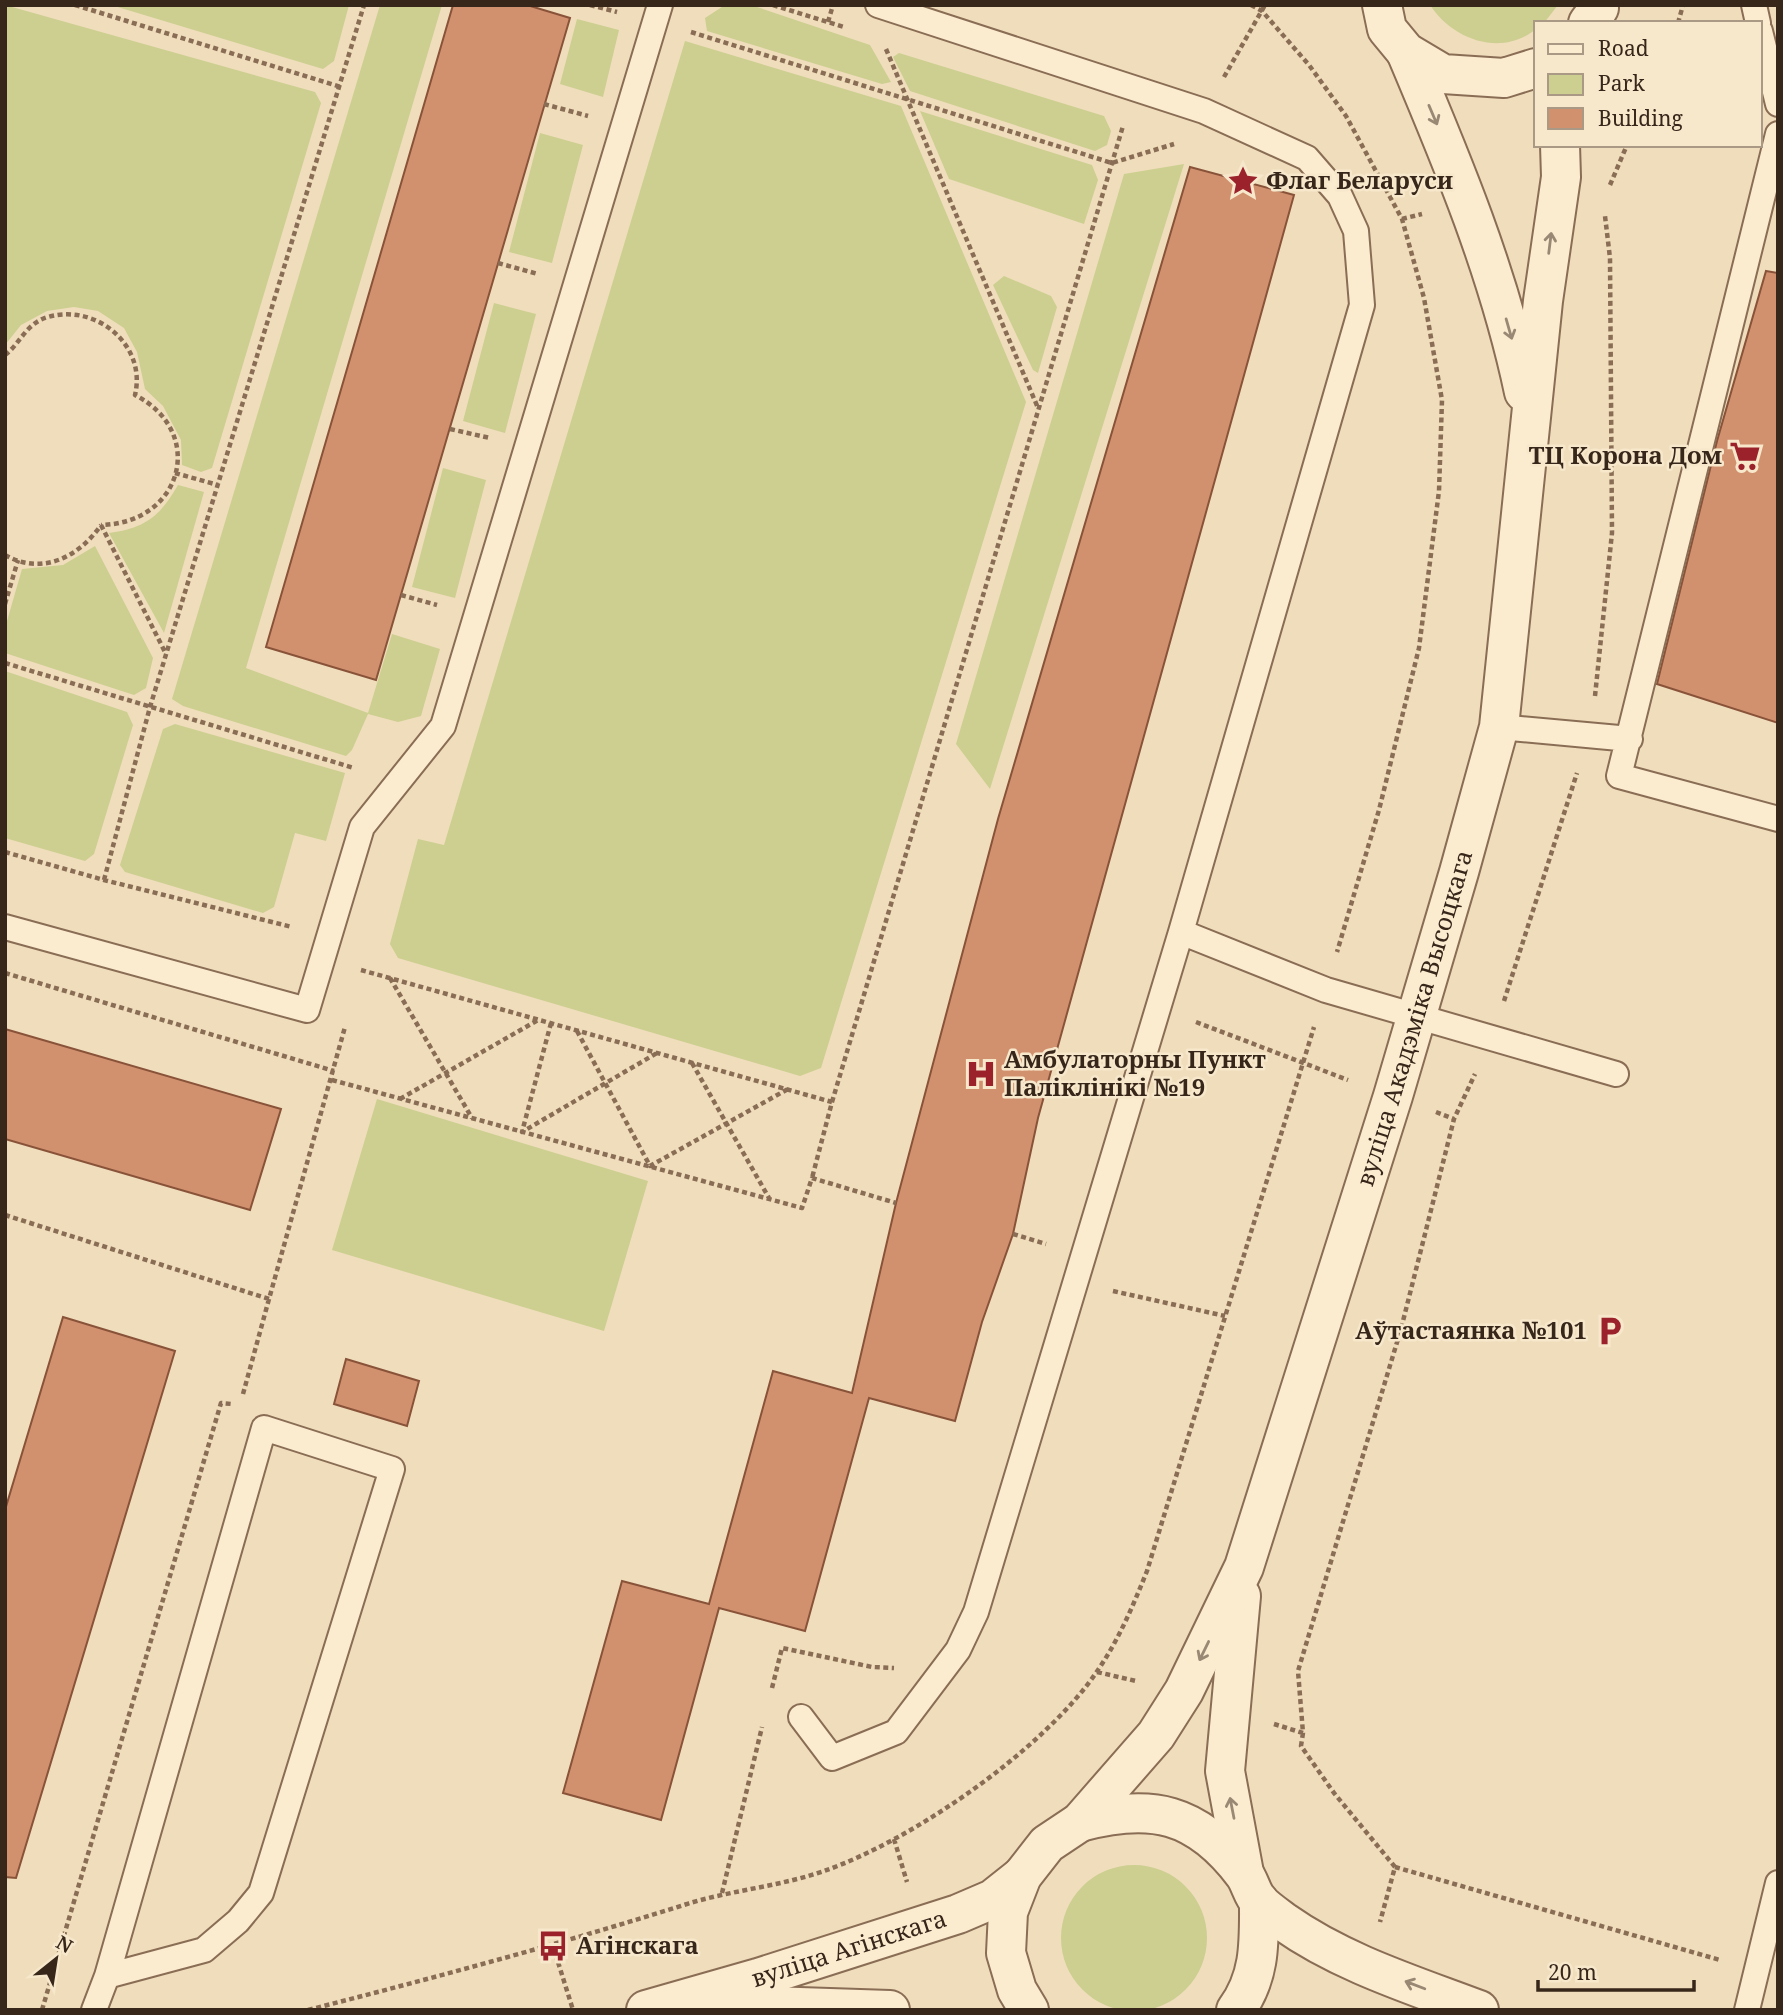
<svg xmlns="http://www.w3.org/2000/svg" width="1783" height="2015" viewBox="0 0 1783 2015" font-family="'Noto Serif',serif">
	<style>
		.green { fill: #cccf90 }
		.building { fill: #d1916f; stroke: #895339; stroke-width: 2 }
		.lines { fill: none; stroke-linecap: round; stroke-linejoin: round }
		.service-casing { stroke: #896d55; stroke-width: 28 }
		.minor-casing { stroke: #896d55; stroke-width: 42 }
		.path { stroke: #896d55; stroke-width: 4.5; stroke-dasharray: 5 3.5; stroke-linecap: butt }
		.service { stroke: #fbebcf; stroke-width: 24 }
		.minor { stroke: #fbebcf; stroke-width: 38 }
		.oneway { stroke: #998874 }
		.labels { text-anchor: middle; stroke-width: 5; stroke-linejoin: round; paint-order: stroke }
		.poi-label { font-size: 24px; font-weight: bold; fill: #37261a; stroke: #f7e8cc; text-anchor: start }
		.street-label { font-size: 24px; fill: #37261a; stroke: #f7e8cc }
	</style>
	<rect width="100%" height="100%" fill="#f0ddbc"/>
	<path class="green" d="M5 5 315 92 321 103 212 468 201 472 182 465 181 440 163 406 145 389 137 352 124 328 98 311 74 307 47 311 21 325 5 345Z
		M111 5H349L334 61 323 69Z
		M380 5H442L246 668 368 713 392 634 440 649 421 716 398 722 368 714 352 750 346 756 183 706 172 699Z
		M725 5H751L870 45 891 82 882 84 707 31 705 18Z
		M1430 5H1558L1544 23H1536V29C1501 58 1452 39 1430 5Z
		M577 19 619 30 603 97 560 84Z
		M685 41 901 106 1026 402 821 1068 800 1076 398 958 390 944 418 839 444 845Z
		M899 53 1104 116 1111 131 1107 145 1095 151 910 91 893 57Z
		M920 111 1092 165 1098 180 1084 224 949 179Z
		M540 133 583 145 552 263 509 252Z
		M1184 164 990 789 956 744 1124 174Z
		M1004 276 1051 296 1057 307 1038 373 1033 370 993 285Z
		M494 303 536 314 505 433 463 421Z
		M443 468 486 480 455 598 412 587Z
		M178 485 204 492 164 633 109 533C146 528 160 516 178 485Z
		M95 546 153 658 146 688 134 695 5 653V628L22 569 63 565Z
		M5 671 127 712 133 725 94 854 85 861 5 838Z
		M175 724 345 773 326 841 295 833 274 907 263 913 125 872 120 865 163 729Z
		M377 1099 648 1181 604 1331 332 1250Z
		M1061 1938a73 73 0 1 1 146 0a73 73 0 1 1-146 0Z"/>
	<path class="building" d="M453 5H527L570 18 376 680 266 647Z
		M1190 167 1294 195 1038 1118 1013 1234 982 1322 955 1421 869 1398 805 1631 719 1608 661 1820 563 1793 622 1581 709 1604 773 1371 852 1393 896 1203 998 819Z
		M1766 271 1778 273V723L1657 684 1717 441Z
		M5 1029 281 1109 250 1210 5 1139Z
		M63 1317 175 1351 16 1878 5 1877V1510Z
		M346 1359 419 1381 407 1426 334 1404Z"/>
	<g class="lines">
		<g class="service-casing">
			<path id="service" d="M1754 5 1758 23
				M1760 31 1778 104
				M1778 134 1619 776 1778 819
				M1499 727 1630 739
				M5 927 307 1010 362 827 443 726 660 5
				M1181 932 1326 990 1616 1074
				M801 1717 832 1758 896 1732 958 1650 976 1612 1181 932 1362 305 1356 231 1340 196 1307 158 1204 111 878 5
				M94 2010 107 1976 264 1428 392 1469 261 1893 238 1921 204 1950 107 1976
				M1747 2010 1778 1883"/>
		</g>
		<g class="minor-casing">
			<g id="minor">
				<path d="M1382 5 1387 29 1406 52 1443 74 1504 78 1536 68"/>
				<path d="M1588 23 1599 8"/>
				<path d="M1406 52C1453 163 1499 273 1524 392"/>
				<path d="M1241 1596 1225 1771 1244 1873"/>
				<path d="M1080 1822C1151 1803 1197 1812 1244 1874 1250 1882 1252 1894 1259 1902 1266 1909 1276 1916 1284 1922 1342 1963 1413 1985 1479 2010"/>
				<path d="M711 2004 890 2010"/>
				<path id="s1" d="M646 2010 758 1978 958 1914 993 1899 1022 1876"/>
				<path id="s2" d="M1029 2010 1017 1990 1006 1953 1008 1912 1022 1876 1047 1844 1080 1822 1156 1735 1184 1691 1244 1567 1393 1096 1459 872 1499 727 1543 301 1561 177 1560 145"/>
				<path d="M1236 2010C1261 1976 1259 1941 1259 1901"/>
			</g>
		</g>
		<path class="path" d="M75 5 341 87
			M590 5 617 12
			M773 5 844 27
			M1251 5 1262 11 1309 65 1346 116 1402 219 1424 298 1442 400 1439 491 1419 648 1379 810 1337 952
			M828 22 833 5
			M1678 23 1683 5
			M691 32 1112 163 1174 144
			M886 49 1038 408
			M1224 77 1265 5
			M544 104 588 116
			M1610 185 1627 145
			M1402 219 1422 214
			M498 263 538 274
			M5 355C20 344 26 323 48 317 96 303 147 345 135 395 207 432 183 523 101 525
			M450 429 490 438
			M175 473 218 485
			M101 525 165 652
			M5 555C42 576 79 557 101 525
			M401 595 437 605
			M5 604 18 560
			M5 663 354 768
			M1595 696 1612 533 1610 258 1605 216
			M5 852 104 880 292 927
			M104 880 150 707 364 5
			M361 970 832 1102 812 1178
			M5 973 334 1071
			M390 978 472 1118
			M1504 1001 1577 773
			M1196 1022 1348 1080
			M551 1023 522 1132 657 1053
			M577 1031 650 1166 788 1089
			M692 1063 769 1198
			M332 1080 802 1208 812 1178 896 1203
			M400 1099 538 1020
			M832 1102 1123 126
			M1436 1112 1454 1119
			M5 1215 269 1299 345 1027
			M1013 1234 1046 1244
			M1113 1291 1225 1316
			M243 1394 269 1299
			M1097 1672 1136 1681
			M772 1688 782 1648 872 1667 894 1668
			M1274 1724 1303 1733 1298 1671 1401 1329 1454 1119 1475 1074
			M1303 1733 1301 1746 1334 1793 1395 1867 1380 1922
			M894 1839 907 1882
			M1395 1867 1720 1960
			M722 1893 762 1727
			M553 1946 573 2010
			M42 2010 221 1403 232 1404
			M308 2010C437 1977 564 1943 690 1903 734 1890 781 1886 824 1871 913 1840 1045 1749 1098 1670 1119 1639 1133 1606 1147 1571L1314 1027"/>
		<use href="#service" class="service"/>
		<use href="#minor" class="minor"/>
	</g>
	<defs><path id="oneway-shaft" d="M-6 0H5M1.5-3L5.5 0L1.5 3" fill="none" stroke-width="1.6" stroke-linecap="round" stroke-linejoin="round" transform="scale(1.75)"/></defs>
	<g class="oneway">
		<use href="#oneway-shaft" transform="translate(1433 115) rotate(67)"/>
		<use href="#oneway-shaft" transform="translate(1550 243) rotate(-83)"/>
		<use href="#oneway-shaft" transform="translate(1509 329) rotate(74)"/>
		<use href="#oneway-shaft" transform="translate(1204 1651) rotate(116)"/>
		<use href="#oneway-shaft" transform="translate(1232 1808) rotate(-101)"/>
		<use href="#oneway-shaft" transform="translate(1415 1985) rotate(-159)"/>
	</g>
	<defs>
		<g id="sight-bare" transform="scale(2.415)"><path d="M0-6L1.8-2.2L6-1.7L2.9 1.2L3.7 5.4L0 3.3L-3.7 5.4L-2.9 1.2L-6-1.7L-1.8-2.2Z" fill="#9b212a" stroke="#f7e8cc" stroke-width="2.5" paint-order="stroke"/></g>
		<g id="supermarket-bare" transform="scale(2.415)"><path d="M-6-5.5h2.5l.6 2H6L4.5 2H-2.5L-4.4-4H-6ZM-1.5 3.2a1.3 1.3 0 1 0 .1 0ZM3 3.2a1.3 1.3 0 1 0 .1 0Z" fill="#9b212a" stroke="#f7e8cc" stroke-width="2.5" paint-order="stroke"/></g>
		<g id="hospital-bare" transform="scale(2.415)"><path d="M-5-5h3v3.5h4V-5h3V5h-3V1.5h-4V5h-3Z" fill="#9b212a" stroke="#f7e8cc" stroke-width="2.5" paint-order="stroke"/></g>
		<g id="parking-bare" transform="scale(2.415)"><path d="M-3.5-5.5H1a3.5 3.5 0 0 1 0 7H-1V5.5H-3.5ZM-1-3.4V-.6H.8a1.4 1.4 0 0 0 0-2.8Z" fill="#9b212a" stroke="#f7e8cc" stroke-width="2.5" paint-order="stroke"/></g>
		<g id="bus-bare" transform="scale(2.415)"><path d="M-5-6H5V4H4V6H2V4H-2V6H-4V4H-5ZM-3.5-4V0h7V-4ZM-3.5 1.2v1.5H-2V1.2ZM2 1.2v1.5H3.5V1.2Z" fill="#9b212a" stroke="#f7e8cc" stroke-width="2.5" paint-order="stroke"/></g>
	</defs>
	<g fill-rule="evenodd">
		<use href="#sight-bare" x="1243" y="181"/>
		<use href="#supermarket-bare" x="1745" y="456"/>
		<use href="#hospital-bare" x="981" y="1074"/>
		<use href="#parking-bare" x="1610" y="1331"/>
		<use href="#bus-bare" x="553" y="1946"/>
	</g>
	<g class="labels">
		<g class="poi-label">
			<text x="1266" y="189">Флаг Беларуси</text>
			<text x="1722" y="464" text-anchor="end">ТЦ Корона Дом</text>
			<text x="1004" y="1068">Амбулаторны Пункт<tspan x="1004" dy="28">Паліклінікі №19</tspan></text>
			<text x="1587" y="1339" text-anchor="end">Аўтастаянка №101</text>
			<text x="576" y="1954">Агінскага</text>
		</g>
		<g class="street-label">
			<text dy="8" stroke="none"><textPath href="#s2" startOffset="1102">вуліца Акадэміка Высоцкага</textPath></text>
			<text dy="8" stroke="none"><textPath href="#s1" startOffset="212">вуліца Агінскага</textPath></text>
		</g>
	</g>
	<rect width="1783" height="2015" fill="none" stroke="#37261a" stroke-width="14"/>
	<rect x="1534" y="21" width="228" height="126" fill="#f7e8cc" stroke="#aa9a85" stroke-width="2"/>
	<rect x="1548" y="44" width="35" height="10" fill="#fbebcf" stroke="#aa9a85" stroke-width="2"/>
	<text x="1598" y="56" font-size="21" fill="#37261a">Road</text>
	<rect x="1548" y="74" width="35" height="21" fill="#cccf90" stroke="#aa9a85" stroke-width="2"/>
	<text x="1598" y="91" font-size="21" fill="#37261a">Park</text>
	<rect x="1548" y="108" width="35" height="21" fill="#d1916f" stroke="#aa9a85" stroke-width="2"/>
	<text x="1598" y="126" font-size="21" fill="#37261a">Building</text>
	<g transform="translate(56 1959) rotate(30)" stroke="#f7e8cc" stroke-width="5" paint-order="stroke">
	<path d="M0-5L12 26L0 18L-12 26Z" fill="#37261a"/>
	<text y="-10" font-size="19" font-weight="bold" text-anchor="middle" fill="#37261a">N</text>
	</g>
	<path d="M1538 1980v10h156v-10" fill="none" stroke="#37261a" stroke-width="3.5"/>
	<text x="1548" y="1980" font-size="21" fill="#37261a" stroke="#f7e8cc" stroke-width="5" paint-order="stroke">20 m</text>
</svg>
